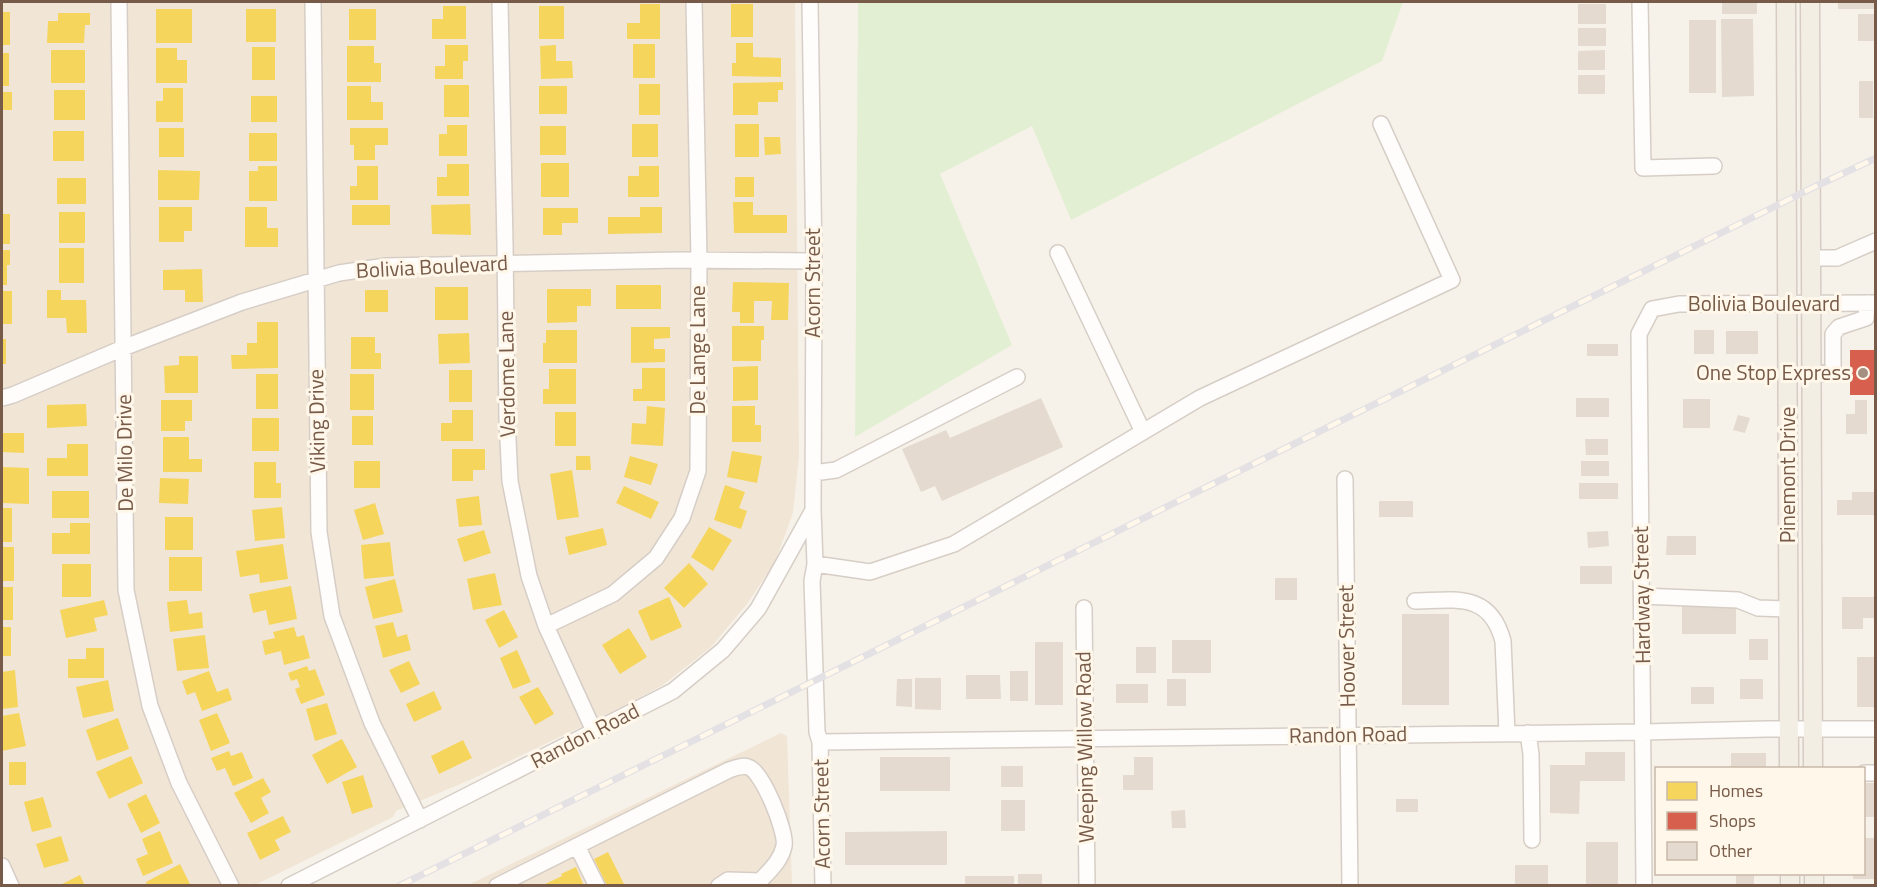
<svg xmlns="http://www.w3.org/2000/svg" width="1877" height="887" viewBox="0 0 1877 887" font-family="'Titillium Web',sans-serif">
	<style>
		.residential { fill: #f1e5d6 }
		.green { fill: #e2efd3 }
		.homes { fill: #f6d55c }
		.shops { fill: #d6604d }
		.building { fill: #e4dad0 }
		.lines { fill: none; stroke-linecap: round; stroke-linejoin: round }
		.minor-casing { stroke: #d6cec6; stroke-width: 18 }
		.major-casing { stroke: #d6ccc5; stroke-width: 21 }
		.minor { stroke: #fefdfc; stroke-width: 15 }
		.major { stroke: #f3eee4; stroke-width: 18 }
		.rail-casing { stroke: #e4e1e5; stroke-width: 7 }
		.rail { stroke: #fff8ea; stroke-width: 4.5; stroke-dasharray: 14; stroke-linecap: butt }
		.poi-dot { fill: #a48f80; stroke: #fff8ea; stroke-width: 2 }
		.labels { text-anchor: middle; stroke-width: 6; stroke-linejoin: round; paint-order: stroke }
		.street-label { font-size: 21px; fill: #775a48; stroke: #fff8ea }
		.poi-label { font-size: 21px; fill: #775a48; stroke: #fff8ea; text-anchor: end }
	</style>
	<rect width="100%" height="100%" fill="#f7f2e9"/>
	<path class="residential" d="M2 2H795L799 456 793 513 775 562 747 604 711 647 663 685 616 710 472 779 396 811 393 817 255 885 250 883 245 886H2Z
		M781 733 787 736 792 885 466 886Z"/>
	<path class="green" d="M858 2H1403L1382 61 1071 220 1032 126 940 174 1012 345 855 437Z"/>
	<path class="homes" d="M640 4H660V39H627V23H640Z
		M731 4H753V37H731Z
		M443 6H466V39H432V19H443Z
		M539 6H564V39H539Z
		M156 9H192V43H156Z
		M246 9H276V42H246Z
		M349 9H376V40H349Z
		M2 12H10V45H2Z
		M58 13H90V25H85L84 43H47L48 21H58Z
		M736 43H753V57L781 58V77L732 76V63H736Z
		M633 44H655V78H633Z
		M445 45H468V61H463V79H435V66H445Z
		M556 45V61H572L573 78 541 79 540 46Z
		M347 46H374V63H381V82H347Z
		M252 47H275V80H252Z
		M156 48H177V60H187V83H156Z
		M51 50H85V83H51Z
		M2 53H9V86H2Z
		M783 82V90H778V102H758V115H733V83Z
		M639 84H660V115H639Z
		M444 85H469V117H444Z
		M347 86H371V102H383V120H347Z
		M539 86H567V114H539Z
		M163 88H183V122H156V101H163Z
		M54 90H85V120H54Z
		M2 92H12V110H2Z
		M251 96H277V122H251Z
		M632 124H658V157H632Z
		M735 124H759V157H735Z
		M447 125H467V156H439V134H447Z
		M540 126H566V155H540Z
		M159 128H184V157H159Z
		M350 128H388V145H375V160H354V145H350Z
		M53 131H84V161H53Z
		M249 133H277V161H249Z
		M764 137H780L781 154 765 155Z
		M541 163H569V197H541Z
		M447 164H469V196H437V177H447Z
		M258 166H277V201H249V171H258Z
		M357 166H378V200H350V186H357Z
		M639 166H659V197H628V176H639Z
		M158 170 200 171 199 200H158Z
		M735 177H754V197H735Z
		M57 178H86V204H57Z
		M733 202H753V215H787V233H734Z
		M470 204 471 235 432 234 431 205Z
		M352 205H390V225H352Z
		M159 207H192V231H184V242H159Z
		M245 207H267V228H278V247H245Z
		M640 207H662V233L608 234V217H640Z
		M543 208H578V223H562V235H543Z
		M59 212H85V243H59Z
		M2 214H10V244H2Z
		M59 248H84V283H59Z
		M2 250H10V265H7V285H2Z
		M202 269 203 302H185V290H163V270Z
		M733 282 789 283 788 320H771L772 301H754V323H740V312H732Z
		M616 285H661V309H616Z
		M435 287H468V320H435Z
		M547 289H591V306H577V322L547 323Z
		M47 290H61V300H86L87 333H67L66 318H47Z
		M365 290H388V312H365Z
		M2 291H12V324H2Z
		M257 322H278V368L232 369 231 355H247V343H257Z
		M732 326H764V340H761V361H732Z
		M631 327H670V338L654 339V349H665V362L631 363Z
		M546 330H577V363H543V343H546Z
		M469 333 470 363 439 364 438 334Z
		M351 337H375V353H381V369H351Z
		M2 339H6V364H2Z
		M179 356H198V393H165L164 366 179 365Z
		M758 366V400L733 401V367Z
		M642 368H665V401H633V389H642Z
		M549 369H576V404H543V389H549Z
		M449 370H472V402H449Z
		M256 374H278V409H256Z
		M350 374H374V410H350Z
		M161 400H192V421H185V431H161Z
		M86 404 87 426 47 428V405Z
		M647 406 665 408 663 446 631 444 632 423 646 424Z
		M732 406H755V425H761V442H732Z
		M452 410H473V441H441V423H452Z
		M555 412H576V446H555Z
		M352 416H373V445H352Z
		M252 418H279V451H252Z
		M2 433H24V453L2 452Z
		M163 437H189V459H202V472H163Z
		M67 444H88V476H47V458H67Z
		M452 449H485V470H473V481H452Z
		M732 451 762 456 757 483 727 477Z
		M576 456H590L591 470H576Z
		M630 456 658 464 651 485 624 477Z
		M354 461H380V488H354Z
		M254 462H276V483H281V498H254Z
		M2 467 29 468V504L2 503Z
		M572 470 579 517 557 520 550 474Z
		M160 478 189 479 188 504 159 503Z
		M725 485 745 492 739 508 747 511 741 529 714 520Z
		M624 486 659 502 651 519 616 503Z
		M52 491H89V518H52Z
		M479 496 482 525 459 527 456 499Z
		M375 503 384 534 363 540 354 510Z
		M282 507 285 538 255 541 252 510Z
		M2 508H12V542H2Z
		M165 517H193V550H165Z
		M70 523H90V554H52V533H70Z
		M709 527 732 540 713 571 691 557Z
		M603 528 607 545 569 555 565 537Z
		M484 530 491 553 464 562 457 539Z
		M390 542 394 576 364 579 361 545Z
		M283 544 288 579 260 583 259 574 240 577 236 551Z
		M2 547H14V581H2Z
		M169 557H202V591H169Z
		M689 563 708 584 684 608 664 588Z
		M62 564H91V597H62Z
		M495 573 502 605 473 610 467 579Z
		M395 579 403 612 373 619 365 587Z
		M291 586 297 619 269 625 266 610 253 613 249 594Z
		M2 587H13V620H2Z
		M669 597 682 627 651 641 638 611Z
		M104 600 108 615 94 618 97 631 66 638 60 610Z
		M187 600 189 614 202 612 203 628 170 632 167 602Z
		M504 610 518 637 499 648 485 620Z
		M393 622 397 637 407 634 411 650 383 658 375 626Z
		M2 627H11V656H2Z
		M294 627 297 637 304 635 310 658 284 665 281 651 265 655 262 641 275 638 273 632Z
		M629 628 647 657 620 674 602 645Z
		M205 635 209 668 177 671 173 639Z
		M86 648H104V678H68V659H86Z
		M517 650 531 682 513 689 500 658Z
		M409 661 420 684 401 693 389 670Z
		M307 666 309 671 315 669 325 695 301 704 295 689 300 687 297 679 291 681 288 673Z
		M15 670 18 707 2 709V672Z
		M209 671 217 692 228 688 232 700 202 711 195 692 187 695 182 681Z
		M108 680 114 711 83 718 76 687Z
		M538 687 554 714 535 725 519 697Z
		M434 691 442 709 414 722 406 704Z
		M327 703 337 734 315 741 306 709Z
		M19 713 26 746 2 751V716Z
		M217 713 230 743 211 751 199 720Z
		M118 718 129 749 97 761 86 730Z
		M342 739 357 767 327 784 312 755Z
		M463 740 472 758 439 774 431 756Z
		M229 751 231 756 242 752 253 778 233 786 225 768 217 771 211 758Z
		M131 756 143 783 109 799 96 772Z
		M9 762H26V785H9Z
		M363 775 373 807 352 814 342 782Z
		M263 778 271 792 261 798 269 813 251 823 234 793Z
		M146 794 160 823 141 833 127 804Z
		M43 797 52 827 32 832 24 802Z
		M283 816 291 832 275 840 280 850 260 860 247 833Z
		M160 831 173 863 143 876 136 859 148 854 142 839Z
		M61 836 69 861 44 868 36 844Z
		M608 852 625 886H607L594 859Z
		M180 864 191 886H147L146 882Z
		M576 867 584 886H541L562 876 561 874Z
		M80 875 85 886H58Z"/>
	<path class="shops" d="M1850 350H1876V395H1850Z"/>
	<path class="building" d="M1722 2H1757V14H1722Z
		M1838 2H1876V9H1838Z
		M1578 4H1606V24H1578Z
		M1858 14H1876V41H1858Z
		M1721 19H1753L1754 96 1722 97Z
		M1689 20H1716V93H1689Z
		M1578 28H1606V46H1578Z
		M1605 50V70H1578V51Z
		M1578 75H1605V94H1578Z
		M1859 81H1873V118H1859Z
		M1694 330H1714V354H1694Z
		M1726 331H1758V354H1726Z
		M1587 344H1618V356H1587Z
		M1749 367 1760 368 1759 381H1748Z
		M1041 398 1063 447 942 501 935 486 921 492 902 449 946 430 950 438Z
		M1576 398H1609V417H1576Z
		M1683 399H1710V428H1683Z
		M1855 400H1867V434H1846V414H1855Z
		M1738 415 1750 418 1745 433 1733 430Z
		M1585 439H1608V455H1586Z
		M1581 461H1609V476H1581Z
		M1579 483H1618V499H1579Z
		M1852 492H1876V515H1837V500H1852Z
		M1379 501H1413V517H1379Z
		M1608 531 1609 546 1588 548 1587 532Z
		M1667 536H1696V555H1666Z
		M1580 566H1612V584H1580Z
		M1275 578H1297V600H1275Z
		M1842 597H1875V618H1863V629H1842Z
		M1682 606H1736V634H1682Z
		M1402 614H1449V705H1402Z
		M1749 639H1768V660H1749Z
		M1172 640H1211V673H1172Z
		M1035 642H1063V705H1035Z
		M1136 647H1156V673H1136Z
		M1857 657H1876V707H1857Z
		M1010 671H1028V701H1010Z
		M966 675H1000L1001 699H966Z
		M915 678H941V710L915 709Z
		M897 679H912V707L896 706Z
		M1167 679H1186V706H1167Z
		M1740 679H1763V699H1740Z
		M1116 684H1148V703H1116Z
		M1691 687H1714V704H1691Z
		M1585 752H1625V781H1580L1579 814 1550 813V765H1585Z
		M1731 753H1766V768H1731Z
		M880 757H950V791H880Z
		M1134 757H1153V790H1123V775H1134Z
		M1001 766H1023V787H1001Z
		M1864 783H1876V817H1864Z
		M1396 799H1418V812H1396Z
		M1001 800H1025V831H1001Z
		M1185 810 1186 828H1172L1171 811Z
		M947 831V865H845V832Z
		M1864 838H1876V879H1853V874H1864Z
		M1586 842H1618V886H1586Z
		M1515 865H1548V886H1515Z
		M1018 874H1042V886H1018Z
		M1736 874H1754V886H1736Z
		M965 876H1014V886H965Z"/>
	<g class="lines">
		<g class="minor-casing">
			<path id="minor" d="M119 2 126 590 150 706 179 783 231 886
				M313 2 319 532 332 616 372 723 420 820
				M500 2 505 244 507 419 510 481 529 576 546 626 594 731
				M810 2 814 261 813 510 815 564 812 581 817 732 820 742 823 886
				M1640 2 1643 168 1714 166
				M1058 253 1143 432
				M1812 258H1837L1876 241
				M1813 376 1833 371V334L1839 327 1866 318 1867 303
				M2 398 13 395 123 348 242 302 339 273 386 266 439 265 679 260 814 261
				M813 473 836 470 1017 377
				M1345 479 1350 886
				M815 564 870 572 954 544 1200 398 1452 280 1381 124
				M1642 596 1738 600 1758 608 1789 609
				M1415 601C1456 600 1490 592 1503 641L1507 733
				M1084 608 1087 886
				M546 626 613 594 656 558 682 518 698 471 699 260 694 2
				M1528 733 1531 754 1532 840
				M820 742 1643 732 1767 729H1876
				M1864 773H1876
				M577 846 597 886
				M2 866 11 886
				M289 886 673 691 723 650 758 609 812 512
				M497 886 729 770C735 768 742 765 748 767 762 770 787 832 784 846 781 861 769 871 760 881
				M719 886 728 880 760 881
				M1644 886 1639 334 1652 309 1679 304 1876 303"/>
		</g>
		<g class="major-casing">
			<path id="major" d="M1786 2 1789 768
				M1810 2 1813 768
				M1790 874V886
				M1814 874V886"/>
		</g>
		<use href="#minor" class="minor"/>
		<use href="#major" class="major"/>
		<g class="rail-casing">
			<path id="rail" d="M399 886 1812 188 1876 158"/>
		</g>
		<use href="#rail" class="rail"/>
	</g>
	<circle class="poi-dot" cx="1863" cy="373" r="6"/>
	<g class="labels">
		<g class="street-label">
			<text transform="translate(432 267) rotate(-3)" y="7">Bolivia Boulevard</text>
			<text transform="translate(813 283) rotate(-90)" y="7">Acorn Street</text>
			<text x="1764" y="311">Bolivia Boulevard</text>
			<text transform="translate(698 350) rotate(-90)" y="7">De Lange Lane</text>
			<text transform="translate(507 374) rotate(-91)" y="7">Verdome Lane</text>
			<text transform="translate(317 421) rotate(-91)" y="7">Viking Drive</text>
			<text transform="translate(125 453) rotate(-91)" y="7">De Milo Drive</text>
			<text transform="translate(1788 475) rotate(-90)" y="7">Pinemont Drive</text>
			<text transform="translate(1642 595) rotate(-91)" y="7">Hardway Street</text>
			<text transform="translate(1347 646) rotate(-91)" y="7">Hoover Street</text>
			<text transform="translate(1348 735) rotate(-1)" y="7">Randon Road</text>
			<text transform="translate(585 736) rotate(-27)" y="7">Randon Road</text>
			<text transform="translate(1085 747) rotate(-91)" y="7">Weeping Willow Road</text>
			<text transform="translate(822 814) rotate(-91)" y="7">Acorn Street</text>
		</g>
		<g class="poi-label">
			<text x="1851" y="380">One Stop Express</text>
		</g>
	</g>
	<rect width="1877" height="887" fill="none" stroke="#775a48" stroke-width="6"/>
	<rect x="1655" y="767" width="210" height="108" fill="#fff8ea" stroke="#c9b9a9" stroke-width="1.5"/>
	<rect x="1667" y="782" width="30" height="18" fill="#f6d55c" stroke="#c9b9a9" stroke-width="1.5"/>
	<text x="1709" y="797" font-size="18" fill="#775a48">Homes</text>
	<rect x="1667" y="812" width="30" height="18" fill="#d6604d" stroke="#c9b9a9" stroke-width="1.5"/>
	<text x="1709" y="827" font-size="18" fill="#775a48">Shops</text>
	<rect x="1667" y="842" width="30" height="18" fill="#e4dad0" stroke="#c9b9a9" stroke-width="1.5"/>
	<text x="1709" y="857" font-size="18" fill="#775a48">Other</text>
</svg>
